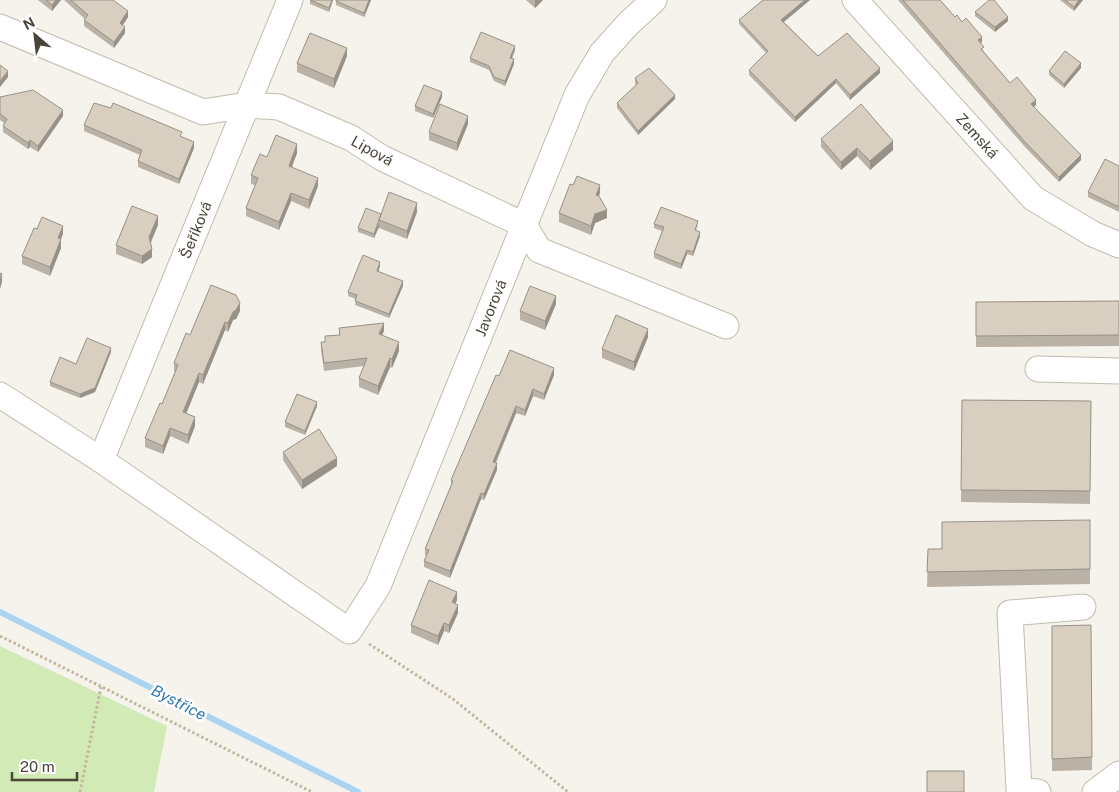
<svg xmlns="http://www.w3.org/2000/svg" width="1119" height="792" viewBox="0 0 1119 792" font-family="'Public Sans',sans-serif">
	<style>
		.green { fill: #d2eab5 }
		.lines { fill: none; stroke-linecap: round; stroke-linejoin: round }
		.stream { stroke: #a9d4f2; stroke-width: 6 }
		.minor-casing { stroke: #c2bbae; stroke-width: 27 }
		.path { stroke: #c4b79f; stroke-width: 3; stroke-dasharray: 2.5 2.5; stroke-linecap: butt }
		.minor { stroke: #fff; stroke-width: 25 }
		.wall { fill: #bab2a6 }
		.shaded-wall { fill: #979187 }
		.building { fill: #d8cfc1; stroke: #979187 }
		.labels { text-anchor: middle; stroke-width: 5; stroke-linejoin: round; paint-order: stroke }
		.street-label { font-size: 15px; fill: #4b4439; stroke: #fff }
		.water-label { font-size: 16px; font-style: italic; fill: #2e7ab2; stroke: #fff }
	</style>
	<rect width="100%" height="100%" fill="#f6f3ec"/>
	<path class="green" d="M0 646 167 726 154 792H0Z"/>
	<g class="lines">
		<path class="stream" d="M0 612 358 792"/>
		<g class="minor-casing">
			<path id="minor" d="M855 0 1033 198 1093 234 1119 245
				M0 27 203 112 247 105 279 107 351 138 382 158 524 225 539 250 726 326
				M1038 369 1119 371
				M0 395 101 460 349 631 378 586 577 95 602 53 627 25 654 0
				M101 460 290 0
				M1038 792 1019 789 1010 613 1083 607
				M1095 792 1119 774"/>
		</g>
		<path class="path" d="M0 636 312 792
			M369 644 453 699 568 792
			M80 792 101 687"/>
		<use href="#minor" class="minor"/>
	</g>
	<path class="wall" d="M38 0H61L52 11Z
		M64 0H113L128 17 123 25 125 33 114 48 84 26V20L85 19Z
		M310 0H333L329 12 310 4Z
		M371 0 364 17 336 5V1Z
		M526 0H543L535 8Z
		M763 0H810L784 22 818 56 880 73 850 100 836 83 795 122 749 75V70L766 53 739 24V20Z
		M898 0H940L955 17 962 22 982 42 980 43 984 52 1010 83 1036 105 1034 107 1081 160 1059 182 1025 147Z
		M1060 0H1083L1074 11Z
		M975 12 1008 21 995 32 975 16Z
		M515 50 512 59 514 64 505 86 494 81 489 70 470 62V58Z
		M347 56 334 88 297 72V63Z
		M1081 68 1064 88 1049 75V71Z
		M635 78 675 99 638 135 617 108V103L636 85 635 83Z
		M0 97 63 116 38 152 30 147 28 149 3 132V126L4 123 0 120Z
		M442 97 433 118 415 111V106Z
		M468 124 457 151 429 140V132Z
		M84 125 182 137 194 148 179 184 138 167V161L140 155 84 131Z
		M821 139 893 150 870 170 857 156 841 170 821 147Z
		M297 153 292 167 318 186 309 209 291 201 279 230 246 216V208L255 185 251 184V175L267 157Z
		M1119 166V212L1088 197V192Z
		M600 193 599 196 607 218 595 223 591 235 559 222V213Z
		M417 212 407 239 379 228V227L374 238 358 232V228L381 214Z
		M654 224 698 225 696 230 700 236 693 256 687 254 681 269 654 258V253L662 231 654 228Z
		M158 225 151 243 152 257 142 264 116 254V245Z
		M63 234 61 239V248L50 276 22 264V256Z
		M380 266 378 272 403 286 389 318 355 305 356 299 348 296V292Z
		M1119 301V346L976 347V302Z
		M556 304 545 330 520 320V311Z
		M240 311 236 319 233 320 228 332 225 330 203 384 199 382 186 414 195 426 188 444 170 436 163 454 145 447V438L162 404 175 372 174 371V363L190 335Z
		M339 328 384 331 382 335 399 351 392 368 390 367 378 395 359 387V378L364 366 324 371 321 350V342H325L339 335Z
		M648 337 634 371 602 358V349Z
		M111 352 95 392 80 398 50 386V382L76 364Z
		M554 375 544 400 533 396 525 416 516 413 496 463 497 470 484 500 481 499 450 578 424 567V561L426 556 425 555V549L451 485V480L499 376Z
		M962 400 1091 401 1090 504 961 502Z
		M317 406 305 435 285 427V422Z
		M283 452 337 466 302 489 283 460Z
		M1090 520V584L927 587 928 549H942Z
		M457 600 455 604 458 613 449 633 444 631 438 645 411 633V625Z
		M1052 626 1092 757V770L1052 771Z"/>
	<path class="shaded-wall" d="M56 0H61L52 11V5Z
		M332 0H333L329 12V8Z
		M369 0H371L364 17V13Z
		M535 0H543L535 8Z
		M805 0H810L781 24V20Z
		M1079 0H1083L1074 11V7Z
		M128 11V17L120 29V23Z
		M1008 17V21L995 32V27Z
		M125 27V33L114 48V42Z
		M982 37V42L978 45V40Z
		M515 46V50L510 62V58Z
		M347 48V56L334 88V79Z
		M514 59V64L505 86V81Z
		M1081 63V68L1064 88V84Z
		M880 68V73L850 100V95Z
		M8 71V77L0 87V81Z
		M836 79V83L795 122V117Z
		M442 92V97L433 118V114Z
		M675 95V99L638 135V131Z
		M1036 100V105L1031 110V104Z
		M63 110V116L38 152V146Z
		M468 116V124L457 151V143Z
		M30 140V147L28 149V143Z
		M893 141V150L870 170V161Z
		M194 142V148L179 184V179Z
		M297 144V153L289 174V166Z
		M857 148V156L841 170V162Z
		M1081 155V160L1059 182V177Z
		M318 178V186L309 209V200Z
		M600 185V193L596 203V195Z
		M291 193V201L279 230V222Z
		M417 203V212L407 239V231Z
		M607 210V218L595 223 591 235V226L595 214Z
		M158 216V225L149 245V237Z
		M379 223V227L374 238V234Z
		M63 226V234L58 246V238Z
		M700 232V236L693 256V252Z
		M61 239V248L50 276V267Z
		M152 249V257L142 264V256Z
		M687 250V254L681 269V264Z
		M380 262V266L377 276V271Z
		M2 274V282L0 289V281Z
		M403 281V286L389 318V314Z
		M556 296V304L545 330V321Z
		M240 303V311L236 319 233 320 228 332V323L233 312Z
		M225 322V330L203 384V375Z
		M384 323V331L379 342V334Z
		M648 329V337L634 371V362Z
		M399 342V351L392 368V359Z
		M111 348V352L95 392 80 398V394Z
		M390 358V367L378 395V386Z
		M554 368V375L544 400V394Z
		M199 373V382L183 421V412Z
		M533 389V396L525 416V410Z
		M317 402V406L305 435V431Z
		M516 406V413L493 468V462Z
		M195 417V426L188 444V435Z
		M170 428V436L163 454V446Z
		M337 458V466L302 489V480Z
		M497 463V470L484 500V494Z
		M481 493V499L450 578V571Z
		M457 592V600L452 611V602Z
		M458 605V613L449 633V625Z
		M444 623V631L438 645V636Z"/>
	<path class="building" d="M46 0H56L52 5Z
		M71 0H113L128 11 120 23 125 27 114 42 84 20 88 15Z
		M310 0H332L329 8Z
		M336 0H369L364 13 336 1Z
		M763 0H805L781 20 818 56 847 33 880 68 850 95 836 79 795 117 749 70 768 51 739 20Z
		M903 0H940L955 17 957 15 962 22 966 18 982 37 978 40 984 47 981 49 1010 83 1017 77 1036 100 1031 104 1081 155 1059 177 1025 142Z
		M989 0H994L1008 17 995 27 975 12Z
		M1065 0H1079L1074 7Z
		M481 32 515 46 510 58 514 59 505 81 494 77 489 66 470 58Z
		M310 33 347 48 334 79 297 63Z
		M1065 51 1081 63 1064 84 1049 71Z
		M0 65 8 71 0 81Z
		M649 68 675 95 638 131 617 103 638 83 635 78Z
		M424 85 442 92 433 114 415 106Z
		M33 90 63 110 38 146 30 140 28 143 3 126 7 119 0 114V97Z
		M94 103 111 108 113 103 182 132 180 136 194 142 179 179 138 161 142 150 84 125Z
		M440 104 468 116 457 143 429 132Z
		M861 104 893 141 870 161 857 148 841 162 821 139Z
		M276 135 297 144 289 166 318 178 309 200 291 193 279 222 246 208 258 178 251 175 260 154 267 157Z
		M1105 159 1119 166V207L1088 192Z
		M577 176 600 185 596 195 599 196 607 210 595 214 591 226 559 213 570 184 573 185Z
		M389 192 417 203 407 231 379 220Z
		M132 206 158 216 149 237 152 249 142 256 116 245Z
		M661 207 698 221 695 230 700 232 693 252 687 250 681 264 654 253 664 227 654 224Z
		M366 208 381 214 374 234 358 228Z
		M42 217 63 226 58 238 61 239 50 267 22 256 34 228 37 229Z
		M363 255 380 262 377 271 403 281 389 314 355 301 357 295 348 292Z
		M0 273 2 274 0 281Z
		M211 285 236 295 240 303 236 310 233 312 228 323 225 322 203 375 199 373 183 412 195 417 188 435 170 428 163 446 145 438 160 403 162 404 178 365 174 363 186 333 190 335Z
		M530 286 556 296 545 321 520 311Z
		M1119 301V335L976 336V302Z
		M616 315 648 329 634 362 602 349Z
		M384 323 379 334 399 342 392 359 390 358 378 386 359 378 367 358 324 363 321 342H325V336L340 335 339 328Z
		M87 338 111 348 95 388 80 394 50 382 60 357 76 364Z
		M510 350 554 368 544 394 533 389 525 410 516 406 493 462 497 463 484 494 481 493 450 571 424 561 429 550 425 549 453 481 451 480 496 375 499 376Z
		M297 394 317 402 305 431 285 422Z
		M962 400 1091 401 1090 491 961 490Z
		M319 429 337 458 302 480 283 452Z
		M1090 520V569L927 572 928 549H942V522Z
		M429 580 457 592 452 602 458 605 449 625 444 623 438 636 411 625Z
		M1091 625 1092 757 1052 759V626Z
		M927 771H964V792H927Z"/>
	<g class="labels">
		<g class="street-label">
			<text transform="translate(977 136) rotate(48)" y="5">Zemská</text>
			<text transform="translate(372 151) rotate(29)" y="5">Lipová</text>
			<text transform="translate(196 230) rotate(-68)" y="5">Šeříková</text>
			<text transform="translate(491 308) rotate(-68)" y="5">Javorová</text>
		</g>
		<g class="water-label">
			<text transform="translate(179 702) rotate(27)" y="6">Bystřice</text>
		</g>
	</g>
	<g transform="translate(35 35) rotate(332)" stroke="#ffffff" stroke-width="4" paint-order="stroke">
	<path d="M0-4L9 19L0 12L-9 19Z" fill="#4b4439"/>
	<text y="-8" font-size="14" font-weight="bold" text-anchor="middle" fill="#4b4439">N</text>
	</g>
	<path d="M12 772v8h65v-8" fill="none" stroke="#4b4439" stroke-width="2.5"/>
	<text x="20" y="772" font-size="15" fill="#4b4439" stroke="#ffffff" stroke-width="4" paint-order="stroke">20 m</text>
</svg>
